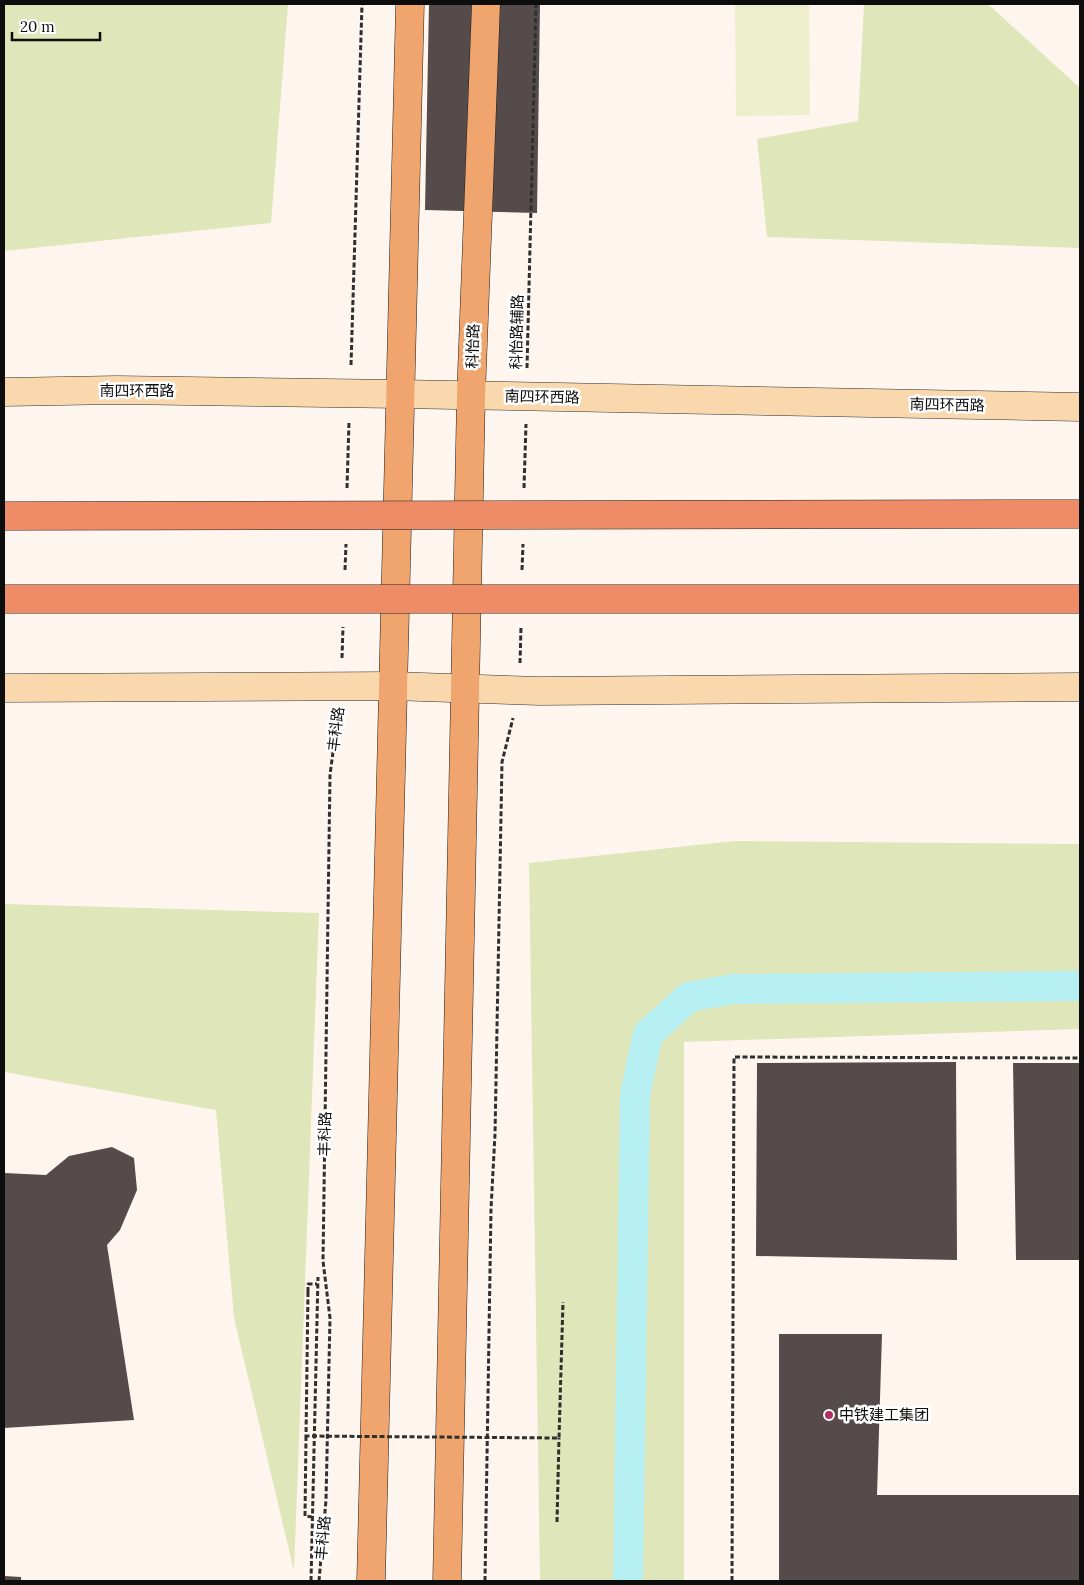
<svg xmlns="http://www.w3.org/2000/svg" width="1084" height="1585" viewBox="0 0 1084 1585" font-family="Lora,'Noto Sans SC',serif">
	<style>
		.green { fill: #dfe6ba }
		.pitch { fill: #edeecb }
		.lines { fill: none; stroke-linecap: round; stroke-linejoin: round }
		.canal { stroke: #b6eff2; stroke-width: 30 }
		.building { fill: #554b4a }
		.secondary-casing { stroke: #2f2f2f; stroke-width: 29 }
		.primary-casing { stroke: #1e1e1e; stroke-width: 29 }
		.path { stroke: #2f2f2f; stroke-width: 3; stroke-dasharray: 5 2.5; stroke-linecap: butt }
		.secondary { stroke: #fad8ae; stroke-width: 28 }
		.primary { stroke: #efa56d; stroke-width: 28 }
		.trunk-bridge-casing { stroke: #1e1e1e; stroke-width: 29; stroke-linecap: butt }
		.path-bridge { stroke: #2f2f2f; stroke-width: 3; stroke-dasharray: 5 2.5; stroke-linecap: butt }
		.trunk-bridge { stroke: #ed8c66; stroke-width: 28 }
		.poi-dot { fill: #b42e61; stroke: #fff; stroke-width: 2 }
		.labels { text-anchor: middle; stroke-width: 5; stroke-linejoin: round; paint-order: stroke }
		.street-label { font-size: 15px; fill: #0d0d0d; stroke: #fff }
		.poi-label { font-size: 15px; fill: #0d0d0d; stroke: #fff; text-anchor: start }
	</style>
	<rect width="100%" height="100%" fill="#fef6ee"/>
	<path class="green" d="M4 4H288L271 223 4 251Z
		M864 4H988L1080 88V248L767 237 757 139 858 121Z
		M734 841 1080 844V1029L684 1042V1581H540L529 863Z
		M4 904 319 913 294 1571 234 1318 216 1110 4 1072Z"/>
	<path class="pitch" d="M735 4H809L810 115 736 116Z"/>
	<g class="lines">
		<path class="canal" d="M628 1581 635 1095 648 1034 689 997 733 989 1080 986"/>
	</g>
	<path class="building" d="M429 4H540L537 213 425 210Z
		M956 1062 957 1260 756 1256 757 1063Z
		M1013 1063H1080V1260H1016Z
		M112 1147 134 1158 137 1190 120 1230 107 1245 134 1420 4 1428V1173L46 1175 69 1156Z
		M779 1334H882L877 1495H1080V1581H779Z
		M4 1576 21 1577V1581H4Z"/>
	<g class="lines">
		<g class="secondary-casing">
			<path id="secondary" d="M4 392 117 390 399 394 1080 407
				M4 688 392 686 540 691 1080 687"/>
		</g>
		<g class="primary-casing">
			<path id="primary" d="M371 1581 410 4
				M447 1581 471 396 486 4"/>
		</g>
		<path class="path" d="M351 365 362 4
			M527 368 536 4
			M347 488 349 422
			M524 488 526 424
			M345 570 346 544
			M522 570 523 544
			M342 658 343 627
			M520 663 521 627
			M308 1292V1284H317
			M306 1436 305 1516 312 1517
			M557 1522 559 1438
			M311 1581 318 1277
			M319 1581 326 1500 330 1318 323 1261 330 775 338 714
			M485 1581 491 1209 495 1134 502 762 513 718
			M732 1581 734 1057 1080 1058"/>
		<use href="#secondary" class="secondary"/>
		<use href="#primary" class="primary"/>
		<g class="trunk-bridge-casing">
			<path id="trunk-bridge" d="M4 516 1080 514
				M4 599H1080"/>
		</g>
		<path class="path-bridge" d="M308 1292 306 1436 559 1438 563 1302"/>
		<use href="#trunk-bridge" class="trunk-bridge"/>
	</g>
	<circle class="poi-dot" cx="829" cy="1415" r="5"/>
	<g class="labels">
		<g class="street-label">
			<text transform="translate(517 332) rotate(-89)" y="5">科怡路辅路</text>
			<text transform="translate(473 346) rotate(-88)" y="5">科怡路</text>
			<text x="137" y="396">南四环西路</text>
			<text transform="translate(542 397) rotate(1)" y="5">南四环西路</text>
			<text transform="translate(947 405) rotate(1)" y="5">南四环西路</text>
			<text transform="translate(336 729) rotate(-83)" y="5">丰科路</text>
			<text transform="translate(325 1134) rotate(-89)" y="5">丰科路</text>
			<text transform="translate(323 1538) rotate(-85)" y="5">丰科路</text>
		</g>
		<g class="poi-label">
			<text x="839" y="1420">中铁建工集团</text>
		</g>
	</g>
	<rect width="1084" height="1585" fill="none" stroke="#0d0d0d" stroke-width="10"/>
	<path d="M12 32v8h88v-8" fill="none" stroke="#0d0d0d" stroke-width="2.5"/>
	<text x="20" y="32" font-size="15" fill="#0d0d0d" stroke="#ffffff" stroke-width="4" paint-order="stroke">20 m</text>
</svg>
